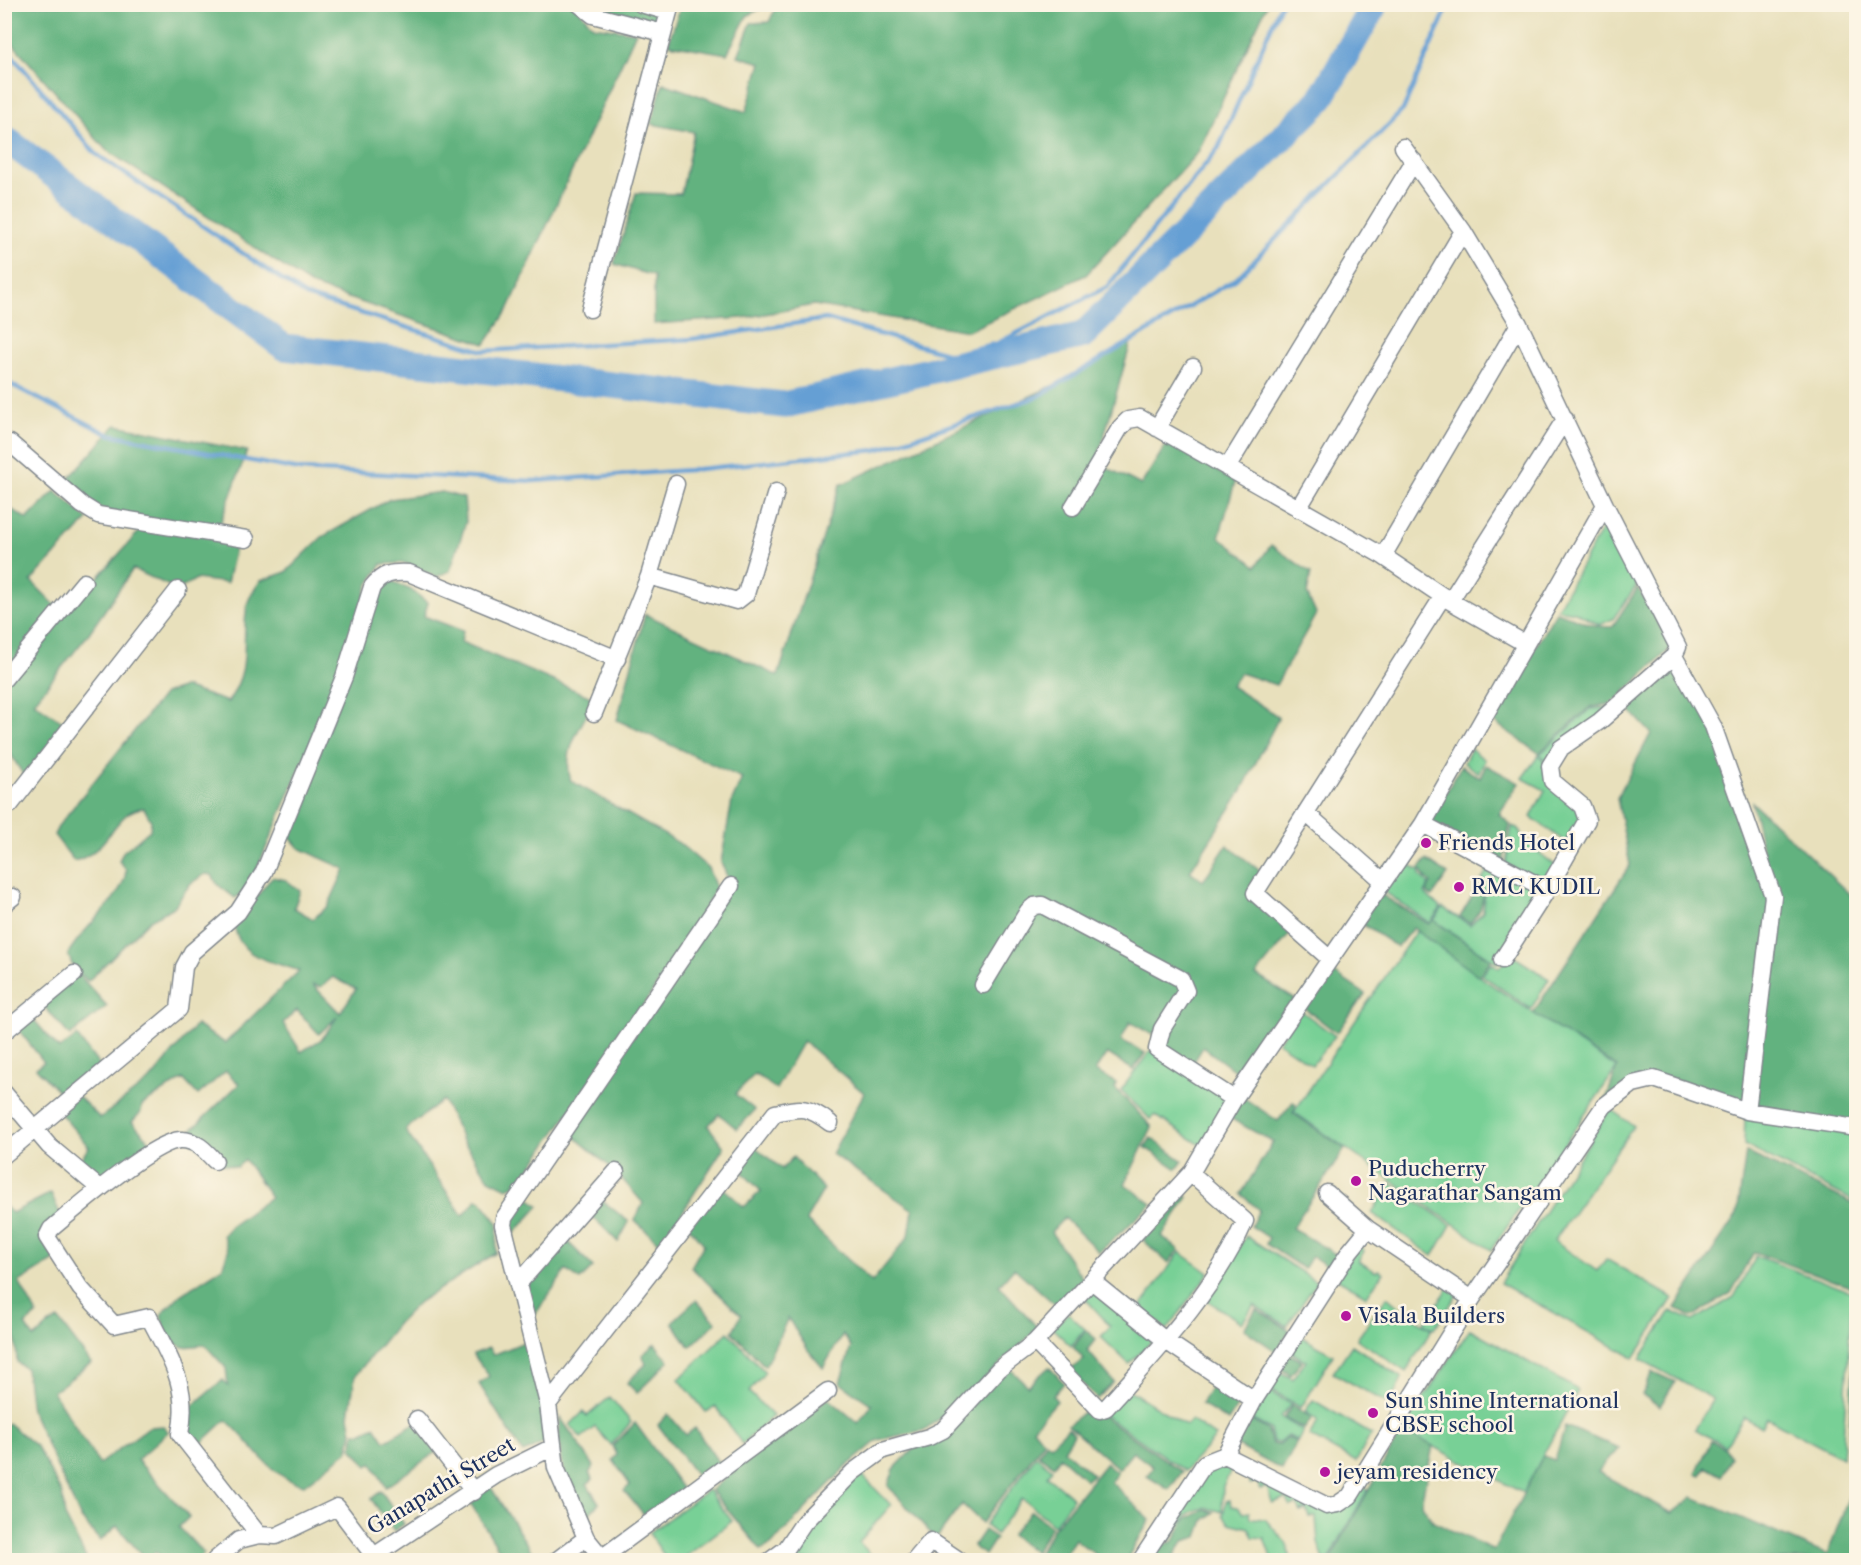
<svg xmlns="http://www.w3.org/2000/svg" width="1861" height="1565" viewBox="0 0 1861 1565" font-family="'Libre Caslon Text',serif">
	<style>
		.green { fill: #78d096; stroke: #4a807a; stroke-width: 1.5 }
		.forest { fill: #62b27f; stroke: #3e706e; stroke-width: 1.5; fill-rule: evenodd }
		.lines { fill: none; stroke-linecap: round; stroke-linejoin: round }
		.stream { stroke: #659fd4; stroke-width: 4.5 }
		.river { stroke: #659fd4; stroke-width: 27 }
		.street-casing { stroke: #82888d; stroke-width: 19 }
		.street { stroke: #fff; stroke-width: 16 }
		.poi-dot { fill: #b5179e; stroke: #fcf5e5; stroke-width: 2 }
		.labels { text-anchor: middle; stroke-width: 5; stroke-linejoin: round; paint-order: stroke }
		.poi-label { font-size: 21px; fill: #1b2f5e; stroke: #fcf5e5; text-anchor: start }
		.street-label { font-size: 21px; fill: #1b2f5e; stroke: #fcf5e5 }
	</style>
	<rect width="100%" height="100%" fill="#fcf5e5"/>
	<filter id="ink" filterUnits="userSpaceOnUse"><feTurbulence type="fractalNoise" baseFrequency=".0167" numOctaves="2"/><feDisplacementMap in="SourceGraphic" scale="12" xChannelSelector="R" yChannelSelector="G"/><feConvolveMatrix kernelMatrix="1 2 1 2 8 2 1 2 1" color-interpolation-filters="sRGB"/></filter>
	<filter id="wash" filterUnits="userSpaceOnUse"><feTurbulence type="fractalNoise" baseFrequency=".008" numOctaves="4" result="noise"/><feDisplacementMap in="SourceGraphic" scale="24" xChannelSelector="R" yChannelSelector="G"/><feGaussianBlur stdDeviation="1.35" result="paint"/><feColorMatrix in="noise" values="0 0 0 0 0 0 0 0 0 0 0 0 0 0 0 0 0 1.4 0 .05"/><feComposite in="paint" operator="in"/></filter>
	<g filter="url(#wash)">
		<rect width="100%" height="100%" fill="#e8e0bc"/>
		<path class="green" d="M1607 520 1637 585 1613 619 1600 625 1575 612 1557 609Z
			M1612 707 1549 764 1540 754 1590 709Z
			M1471 749 1485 760 1479 773 1464 763Z
			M1539 755 1584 814 1571 846 1531 817 1545 790 1522 778Z
			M1512 826 1520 831 1522 839 1556 866 1545 884 1506 864Z
			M1401 860 1419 870 1420 876 1429 884 1424 893 1441 908 1430 923 1382 890Z
			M1491 864 1542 891 1497 963 1434 920 1443 908 1470 925 1483 912 1485 891 1478 886Z
			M1416 931 1496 988 1617 1068 1491 1250 1294 1112Z
			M1510 954 1549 979 1531 1009 1482 975 1491 963 1499 968Z
			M1300 1010 1335 1036 1312 1065 1278 1042Z
			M1151 1050 1229 1099 1202 1146 1155 1115 1150 1119 1121 1090Z
			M1610 1109 1634 1126 1554 1241 1597 1271 1606 1259 1673 1298 1634 1358 1500 1283Z
			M1745 1118 1856 1134V1151L1849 1164 1856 1171V1202L1744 1145Z
			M1390 1183 1451 1225 1433 1256 1372 1213Z
			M1246 1236 1317 1282 1287 1326 1254 1305 1242 1323 1205 1299Z
			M1360 1244 1364 1251 1358 1261 1376 1272 1378 1270 1383 1273 1367 1296 1336 1278Z
			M1180 1252 1209 1273 1167 1330 1140 1307Z
			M1756 1256 1852 1292 1842 1458 1767 1418 1761 1427 1744 1417 1725 1446 1695 1429 1713 1399 1640 1359 1671 1311 1693 1321 1734 1297Z
			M1094 1286 1155 1338 1129 1364 1101 1337 1110 1326 1084 1297Z
			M1450 1286 1459 1292 1434 1329 1424 1323Z
			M1387 1297 1407 1314 1432 1329 1406 1372 1357 1339Z
			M1068 1313 1085 1329 1071 1346 1052 1328Z
			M1470 1329 1578 1390 1523 1493 1402 1430Z
			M728 1332 765 1372 749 1392 773 1416 742 1444 716 1407 706 1412 679 1379Z
			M1300 1336 1333 1355 1301 1408 1267 1387 1278 1371 1293 1379 1306 1361 1291 1352Z
			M1352 1345 1402 1378 1389 1404 1333 1373Z
			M1127 1389 1186 1425 1191 1420 1216 1437 1185 1471 1103 1414Z
			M1267 1390 1291 1404 1281 1417 1303 1431 1298 1441 1287 1435 1279 1443 1273 1442 1270 1429 1249 1418Z
			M610 1397 631 1422 611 1445 595 1427 581 1438 570 1425 583 1412 587 1416Z
			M1313 1400 1371 1434 1356 1462 1309 1436 1318 1421 1305 1411Z
			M1036 1456 1052 1469 1047 1476 1073 1498 1054 1525 1022 1498 996 1534 985 1525Z
			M1224 1456 1324 1509 1364 1488 1368 1489 1328 1560H1324L1318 1543 1316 1517H1309L1306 1509 1301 1512 1297 1504 1290 1506 1287 1498 1272 1503 1267 1487 1260 1489 1257 1482 1250 1484 1246 1475 1241 1477 1243 1472H1233L1228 1460 1231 1471 1223 1486 1222 1512C1194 1501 1183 1517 1171 1539L1158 1544 1207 1466Z
			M858 1471 891 1505 859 1542 876 1560H782Z
			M708 1490 732 1521 681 1560H667L649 1533Z
			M1230 1500 1231 1506 1238 1507 1243 1513 1249 1512 1250 1518 1265 1519 1287 1544 1290 1560H1272L1264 1538 1253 1537 1249 1528 1229 1523 1223 1516 1226 1501Z"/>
		<path class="forest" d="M574 4 593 26 636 32 508 310 485 344 313 286 106 150 5 35 4 5Z
			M631 4 665 14 661 29 602 13 605 5Z
			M681 5H768L747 16 727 54 668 44Z
			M777 5V4L1267 5 1198 152 1086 275 968 331 814 305 743 318 654 324V276L614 264 636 193 681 194 694 132 651 124 663 83 746 112 761 63 738 56 751 23 769 22Z
			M1131 342 1095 468 1104 466 1141 485 1169 440 1235 482 1219 537 1256 566 1271 545 1311 573 1307 594 1316 614 1276 685 1240 673 1231 686 1279 717 1241 792 1190 871 1203 881 1227 845 1264 874 1255 893 1292 931 1256 975 1296 1000 1243 1077 1203 1047 1189 1070 1157 1049 1172 1005 1153 1035 1130 1022 1121 1040 1145 1053 1133 1070 1107 1053 1095 1071 1116 1083 1115 1088 1152 1127 1125 1184 1152 1204 1099 1252 1064 1218 1051 1232 1083 1279 1059 1308 1014 1268 999 1285 1038 1328 956 1406 924 1430 878 1440 846 1467 772 1544 761 1550 711 1490 749 1458 828 1398 858 1423 872 1405 840 1383 851 1347 843 1334 823 1368 808 1350 788 1318 765 1366 732 1332 741 1315 691 1267 704 1244 687 1225 719 1184 744 1207 761 1191 734 1164 754 1146 782 1169 793 1157 824 1189 806 1220 872 1282 909 1236 913 1210 832 1154 864 1093 803 1041 776 1089 755 1074 735 1094 755 1110 737 1129 719 1114 708 1126 724 1147 661 1245 635 1220 643 1203 616 1172 570 1133 731 886 721 862 732 801 742 778 617 720 645 614 778 676 840 485 1067 379Z
			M116 425 247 451 216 535 103 510 64 484Z
			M55 491 88 519 31 581 56 606 4 673V513L9 508 27 519Z
			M442 492 464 498 466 522 450 571 436 577 405 563 382 564 368 585 340 675 248 890 235 898 217 884 212 875 205 874 190 884 174 907 150 920 88 981 73 967 68 954C81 928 125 898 126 870L119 861 123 852 150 830 151 821 144 808C114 809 110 853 74 861L54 835 59 825 164 694 184 687 228 702C253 664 240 645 247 606 248 597 256 588 260 581L286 572 322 537 390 499Z
			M143 527 237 538 227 583 196 579 178 590 133 569 87 636 34 702 71 728 24 776 5 745V682Z
			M392 581 411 590 428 603 424 616 463 631 461 642 596 699C582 724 561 751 571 781L679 843 708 868 716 888C659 991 586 1086 520 1183L507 1188 489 1179 463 1141 443 1100 405 1130 463 1216 477 1199 481 1201 498 1223 496 1253 419 1302 399 1322 355 1376 349 1416 352 1432 348 1451 304 1485C269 1478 252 1442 226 1420L193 1451 181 1436 186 1411 223 1380 228 1386 226 1368 205 1345 183 1347 167 1340 161 1315 180 1295 222 1268 228 1251 223 1235 231 1226 271 1197 245 1160 237 1167 223 1164 184 1137 239 1084 226 1071 198 1095 183 1079 142 1105 141 1112 132 1122 157 1149 101 1187 75 1167 89 1147 60 1113 77 1095 100 1118 151 1079 196 1025 225 1043 299 971C271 960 242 961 234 926L272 877 286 880 300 891 294 908 313 919 328 906 345 869 299 848 289 836 377 595ZM333 977 356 989 340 1013 313 985 321 987ZM297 1010 319 1034 337 1017 322 1039 301 1052 283 1023Z
			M1638 588 1672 647 1613 703 1589 708 1539 753 1491 720 1556 612C1575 617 1592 628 1612 627Z
			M1673 661 1713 726 1771 889 1752 802 1856 900V1128L1747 1111 1654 1079 1604 1106 1617 1067 1533 1013 1630 865 1617 798 1651 733 1624 704Z
			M1486 765 1519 783 1499 814 1510 824 1503 862 1429 822 1461 766 1480 778Z
			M1426 860 1448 874 1432 897 1426 892 1431 883 1422 874 1420 868Z
			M1477 888 1485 891 1480 910 1470 923 1460 917Z
			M1380 894 1429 924 1433 920 1491 960 1479 976 1413 928 1397 947 1359 922Z
			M1328 969 1365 994 1337 1033 1302 1006Z
			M78 974 107 1006 70 1036 42 1004Z
			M29 1014 59 1049 77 1036 102 1069 37 1129 30 1118 59 1093 36 1068 44 1062 17 1028Z
			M1241 1096 1278 1121 1293 1102 1296 1105 1293 1113 1345 1149 1292 1228 1337 1255 1328 1267 1312 1256 1304 1269 1266 1244 1269 1238 1251 1226 1259 1210 1241 1194 1273 1142 1226 1116Z
			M1151 1138 1183 1161 1177 1169 1145 1147Z
			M1746 1152 1856 1205V1247L1851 1287 1754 1252 1731 1293 1692 1317 1675 1308 1737 1214Z
			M1180 1189 1188 1197 1162 1236 1179 1250 1168 1263 1143 1240Z
			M51 1193 61 1216 48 1233 58 1258 19 1282 37 1315 25 1325 34 1338 48 1325 58 1319 91 1363 53 1392 99 1464 149 1427 164 1426 168 1432 137 1460 189 1517 179 1527 204 1554 196 1560H165L156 1552 146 1560 117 1526 100 1541 80 1517 31 1410 26 1369 17 1362 15 1332 8 1324 5 1327V1206L12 1213Z
			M526 1195 539 1206 510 1238 512 1211Z
			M599 1198 629 1222 618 1242 588 1212Z
			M564 1238 593 1267 580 1280 566 1270 532 1319 523 1285Z
			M696 1300 716 1322 690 1347 672 1322Z
			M1256 1309 1290 1330 1277 1352 1244 1329Z
			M1856 1318V1463L1848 1457Z
			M1086 1330 1096 1339 1087 1350 1114 1382 1097 1399 1070 1370 1084 1359 1073 1347Z
			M524 1342 544 1402 548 1441 523 1453 479 1384 489 1376 473 1354 489 1348 493 1355Z
			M655 1344 669 1361 637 1393 627 1383 646 1364 642 1355Z
			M1287 1353 1302 1361 1291 1375 1279 1368Z
			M1008 1367 1028 1386 1049 1367 1064 1383 1053 1396 1057 1401 1033 1428 1044 1442 982 1523 962 1504 936 1539 888 1486 894 1469 914 1448Z
			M1653 1372 1675 1382 1660 1406 1642 1395Z
			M1215 1379 1242 1399 1228 1421 1201 1404Z
			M1292 1405 1312 1418 1304 1429 1284 1418Z
			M1090 1407 1182 1472 1169 1490 1147 1476 1153 1467 1133 1452 1119 1469 1068 1425Z
			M668 1414 686 1435 695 1428 719 1463 699 1479 658 1425Z
			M560 1417 594 1466 589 1473 593 1479 587 1484 599 1503 582 1522C567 1482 556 1461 560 1417Z
			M1252 1421 1268 1430 1272 1444 1279 1445 1287 1437 1297 1442 1282 1470 1236 1445 1247 1424Z
			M8 1423 37 1447 62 1494 65 1516 87 1560H5L4 1426Z
			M415 1423 436 1452 386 1487 372 1463 368 1466 352 1448 355 1432 361 1433 375 1426 385 1441Z
			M635 1423 685 1492 647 1518 624 1491 630 1485 613 1460 617 1455 613 1446Z
			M1565 1426 1619 1448 1598 1472 1672 1513 1693 1497 1827 1555 1856 1478V1560H1330L1402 1430 1433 1446 1421 1503 1433 1522 1494 1550 1543 1456 1555 1460Z
			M1068 1428 1074 1434 1064 1450 1093 1475 1086 1480 1060 1457 1054 1466 1038 1454 1047 1442 1051 1445Z
			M1711 1441 1725 1448 1731 1457 1722 1476 1706 1467 1701 1475 1696 1473Z
			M1106 1463 1117 1472 1111 1482 1150 1520 1126 1560H1102L1075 1539 1061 1560H1034L1056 1525Z
			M490 1486 537 1560H498L503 1556 471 1504Z
			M381 1491 404 1524 394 1531 371 1499Z
			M1204 1510 1214 1512 1204 1520 1198 1537 1184 1541 1171 1560H1148L1155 1548 1174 1541 1185 1520Z
			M1031 1511 1051 1527 1035 1552 1011 1535Z
			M984 1530 996 1538 985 1555 973 1546Z"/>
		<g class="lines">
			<path class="stream" d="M4 46 96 154 306 296 483 351 692 339 826 319 967 359 1107 287 1218 149 1281 4
				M4 381 108 434 300 470 534 481 690 470 876 450 1037 397 1236 279 1403 110 1449 4"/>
			<path class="river" d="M4 138 284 347 784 405 1083 335 1320 100 1375 4"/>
		</g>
	</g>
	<g filter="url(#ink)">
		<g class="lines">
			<g class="street-casing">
				<path id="street" d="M579 4 593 15 663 33
					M641 4 669 12
					M1403 147 1463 231 1519 324 1605 505 1678 647 1674 656 1600 721 1561 748 1550 766 1552 781 1582 806 1587 820 1547 890
					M590 309 671 4
					M1157 428 1193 367
					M4 443H10L82 505 98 515 246 539
					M1227 468 1414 161
					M1073 507 1120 428 1128 420 1140 418 1383 556 1450 601 1524 643
					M1298 509 1463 231
					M1383 556 1519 324
					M649 576 737 601 746 594 776 492
					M1450 601 1565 419
					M1674 656 1713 726 1773 896 1747 1111
					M4 679 84 582
					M594 713 649 576 676 484
					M4 806 10 805 178 590
					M1306 813 1383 881
					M1423 824 1605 505
					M4 904 13 897
					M1330 959 1255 893 1443 596
					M983 985 1028 911 1034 906 1042 905 1181 979 1186 991 1162 1029 1157 1049 1234 1099
					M4 1032 74 974
					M4 1093 49 1146 99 1188
					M4 1155 179 1009 184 967 192 952 238 912 264 872 344 677 372 587C383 573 392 572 409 573L617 659
					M215 1161C206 1151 195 1139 180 1140 152 1142 75 1209 51 1229L47 1237 80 1288 114 1325 149 1317C170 1358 190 1387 180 1434L259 1535
					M1327 1193 1368 1229 1472 1299
					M1093 1282 1166 1341 1254 1400
					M518 1284 616 1172
					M1035 1342 1100 1410 1106 1408C1157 1351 1214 1292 1245 1221L1191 1173 1234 1099 1423 824 1547 890 1502 960
					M548 1404 775 1113C802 1107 808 1106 830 1123
					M417 1419 474 1492
					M1225 1455 1254 1400 1350 1251 1368 1229
					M374 1556 496 1475 553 1447
					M603 1557 828 1391
					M215 1560 239 1540 259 1535 276 1536 337 1507 374 1556
					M557 1560 586 1538
					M604 1560 586 1538 556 1468 548 1404 503 1225 504 1218 731 886
					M771 1560 786 1549 804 1522 853 1472 883 1450 929 1437 943 1430 999 1369 1035 1342 1049 1327 1191 1173
					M915 1560 931 1541 959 1560
					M1141 1560 1205 1463 1225 1455 1327 1506 1338 1504 1350 1496 1472 1299 1604 1106 1633 1084 1654 1079 1747 1111 1856 1128"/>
			</g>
			<use href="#street" class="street"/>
		</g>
	</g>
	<g class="poi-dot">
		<circle cx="1426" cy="843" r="6"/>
		<circle cx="1459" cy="887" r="6"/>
		<circle cx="1356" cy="1181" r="6"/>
		<circle cx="1346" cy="1316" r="6"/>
		<circle cx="1373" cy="1413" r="6"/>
		<circle cx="1325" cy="1472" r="6"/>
	</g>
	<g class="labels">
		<g class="poi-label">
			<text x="1438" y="850">Friends Hotel</text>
			<text x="1471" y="894">RMC KUDIL</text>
			<text x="1368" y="1176">Puducherry<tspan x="1368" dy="24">Nagarathar Sangam</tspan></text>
			<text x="1358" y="1323">Visala Builders</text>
			<text x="1385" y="1408">Sun shine International<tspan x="1385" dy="24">CBSE school</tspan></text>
			<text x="1337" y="1479">jeyam residency</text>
		</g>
		<g class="street-label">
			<text transform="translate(441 1486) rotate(-31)" y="7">Ganapathi Street</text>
		</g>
	</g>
	<rect width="1861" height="1565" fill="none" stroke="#fcf5e5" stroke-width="24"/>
</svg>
